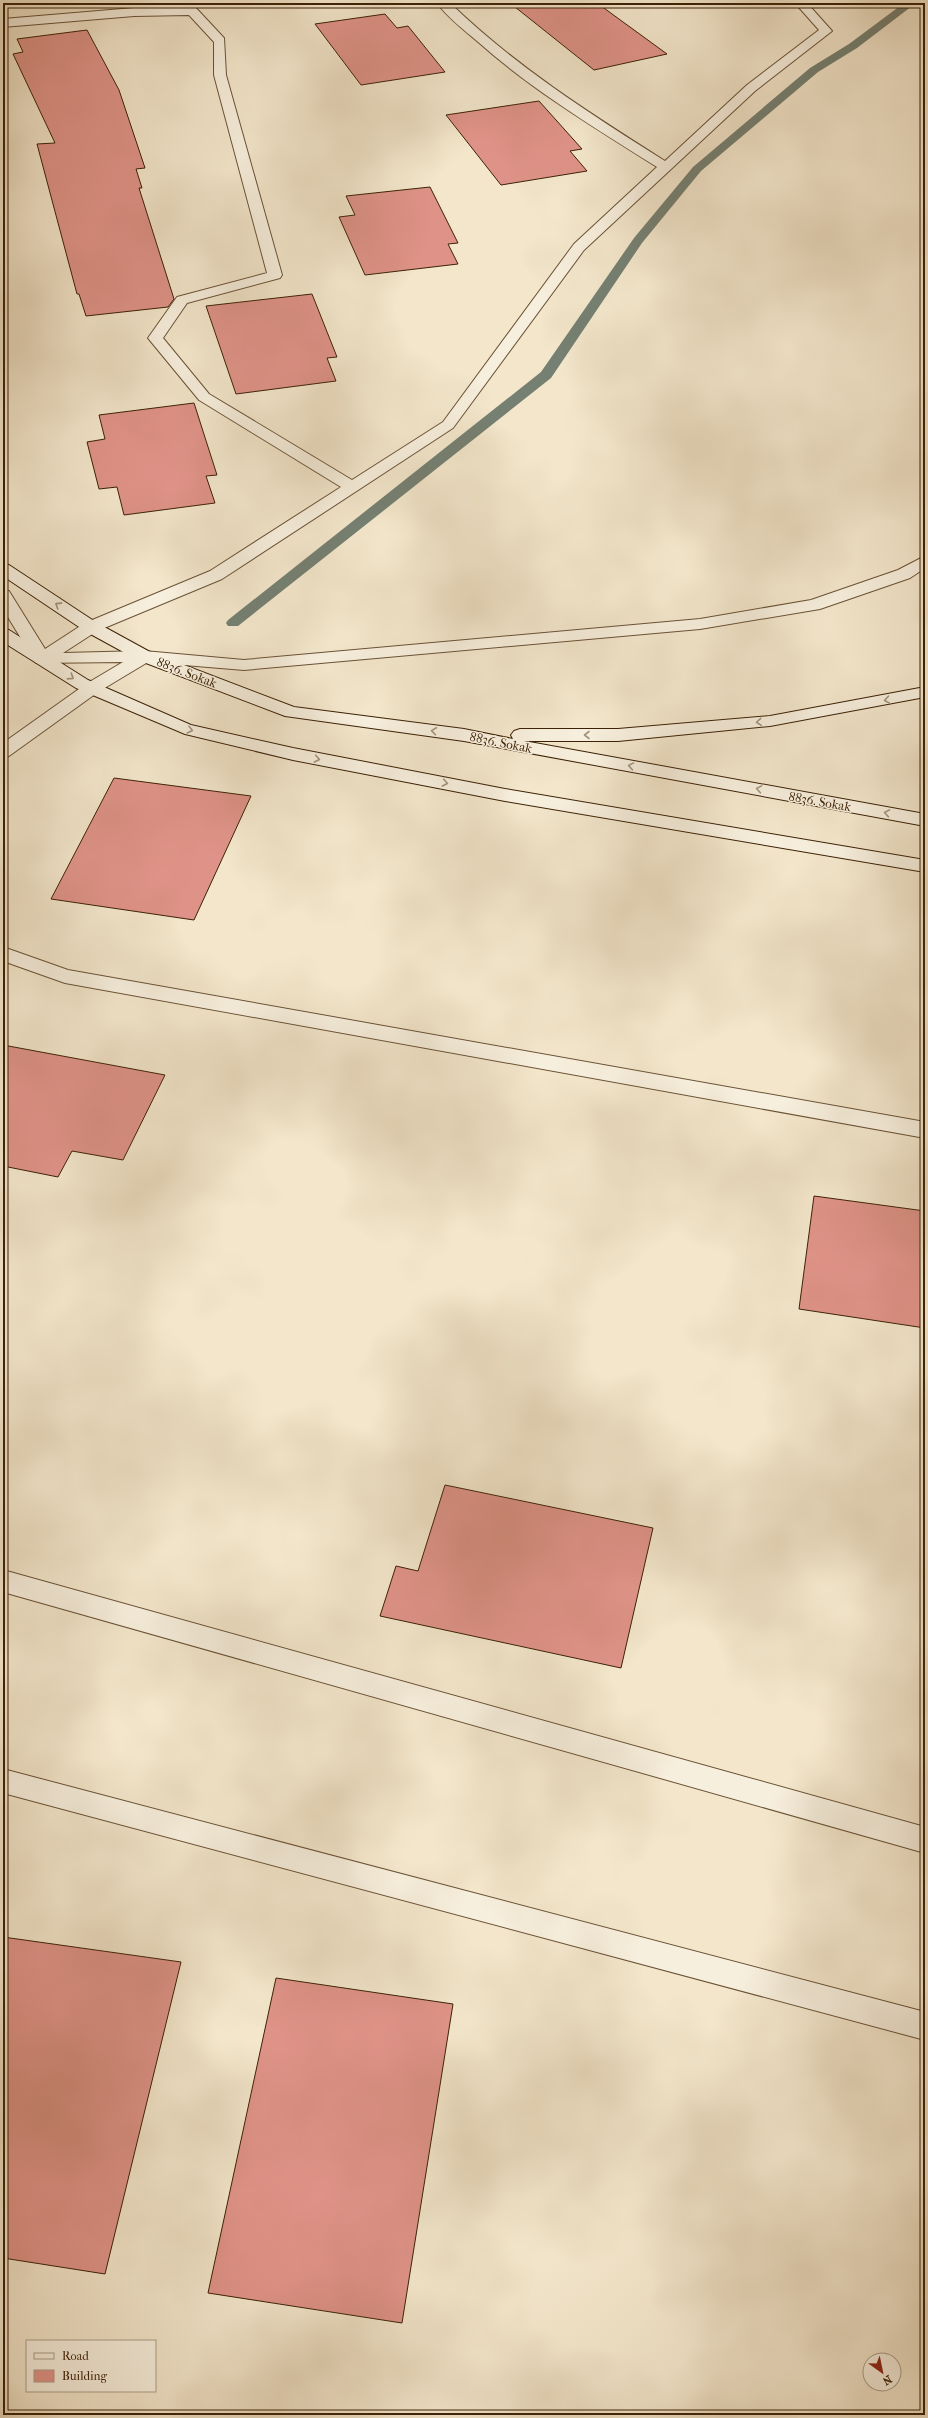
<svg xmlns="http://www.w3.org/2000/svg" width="928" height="2418" viewBox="0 0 928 2418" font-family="'IM FELL French Canon',serif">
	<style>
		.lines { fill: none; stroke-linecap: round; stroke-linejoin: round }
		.stream { fill: #758072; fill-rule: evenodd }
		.building { fill: #df9388; stroke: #3c2105 }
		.street-casing { stroke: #6a5236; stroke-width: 2 }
		.secondary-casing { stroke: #3c2105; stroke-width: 2 }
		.street { fill: #f7efdd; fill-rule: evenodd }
		.secondary { fill: #f7efdd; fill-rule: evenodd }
		.oneway { stroke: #a3927c }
		.labels { text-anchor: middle; stroke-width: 3; stroke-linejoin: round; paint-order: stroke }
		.street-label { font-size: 13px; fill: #3c2105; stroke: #f7efdd }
	</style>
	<rect width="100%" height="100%" fill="#f3e6cb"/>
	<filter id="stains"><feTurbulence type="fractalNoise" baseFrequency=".005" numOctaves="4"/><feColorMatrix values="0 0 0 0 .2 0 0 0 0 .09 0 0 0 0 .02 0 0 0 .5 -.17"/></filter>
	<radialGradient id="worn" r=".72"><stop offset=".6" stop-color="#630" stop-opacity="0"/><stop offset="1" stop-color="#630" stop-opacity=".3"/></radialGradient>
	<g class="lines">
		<path class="stream" d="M904 3H916L857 48 818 72 701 171 642 243 551 378 238 626H228L226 623 228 620 541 372 634 238 693 167 810 68 849 44Z"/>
	</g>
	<path class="building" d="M510 3H597L667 54 594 70Z
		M385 14 397 28 408 26 445 72 361 85 315 24Z
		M87 30 119 90 145 168 136 169 142 188H139L174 299 168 307 86 316 79 294H77L37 144 55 143 13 54 23 52 17 39Z
		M539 101 582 149 570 151 587 171 501 185 446 115Z
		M430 187 458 243 448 244 458 264 365 275 339 217 355 215 346 196Z
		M312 294 337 357 327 358 336 381 236 394 206 306Z
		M194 403 217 475 206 476 215 503 124 515 117 487 99 489 87 442 105 439 99 415Z
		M114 778 251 796 194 920 51 899Z
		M3 1045 165 1075 123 1160 72 1151 58 1177 3 1166Z
		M814 1196 925 1211V1328L799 1309Z
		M445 1485 653 1528 621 1668 380 1616 396 1566 418 1571Z
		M3 1937 181 1962 105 2274 3 2258Z
		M276 1978 453 2004 402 2323 208 2293Z"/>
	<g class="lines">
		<g class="street-casing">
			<path id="street" d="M437 3H450C515 66 589 113 665 161L747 85 819 30 795 3H807L832 31 755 91 584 250 453 428 222 579 97 631 63 653 144 651 244 660 700 619 811 600 898 570 925 556V568L910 578 820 609 700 629 244 670 148 662 98 692 9 756 3 758V743L86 684 123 662 36 663 3 609V590L9 591 45 649 85 623 210 571 341 487 199 400 148 338 177 297 267 273 214 75V42L189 15 134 16 3 27V19L134 8 192 7 196 8 224 38 226 75 282 275 280 278 187 303 163 338 209 394 352 480 443 422 574 244 657 167C595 128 532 90 477 41 464 30 447 17 437 3Z
				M3 947 68 970 925 1122V1138L65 983 3 961Z
				M3 1570 925 1827V1853L3 1592Z
				M3 1769 925 2012V2040L3 1793Z"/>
		</g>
		<g class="secondary-casing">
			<path id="secondary" d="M3 564 9 565 97 623 150 652 294 707 464 729 513 739 511 735 514 731 520 729H618L770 716 925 687V697L770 726 618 741H524L925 814V826L464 741 285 716 138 660 85 631 3 576Z
				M3 629 9 630 88 680 191 725 293 748 505 789 925 860V872L505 801 293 760 185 734 76 688 3 642Z"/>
		</g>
		<use href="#street" class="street"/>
		<use href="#secondary" class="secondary"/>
	</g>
	<defs><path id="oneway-chevron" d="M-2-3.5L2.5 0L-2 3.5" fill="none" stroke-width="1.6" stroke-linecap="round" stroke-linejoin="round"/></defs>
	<g class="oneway">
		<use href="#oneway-chevron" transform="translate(58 605) rotate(-147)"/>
		<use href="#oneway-chevron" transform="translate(71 677) rotate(33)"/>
		<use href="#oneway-chevron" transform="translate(887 700) rotate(170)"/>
		<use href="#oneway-chevron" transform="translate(759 722) rotate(175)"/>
		<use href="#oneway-chevron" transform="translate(190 730) rotate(14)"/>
		<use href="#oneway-chevron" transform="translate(434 731) rotate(-172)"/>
		<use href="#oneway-chevron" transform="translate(587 735) rotate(-180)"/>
		<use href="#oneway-chevron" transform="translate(317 759) rotate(11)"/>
		<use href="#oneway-chevron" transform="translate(631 766) rotate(-170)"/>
		<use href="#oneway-chevron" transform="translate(445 783) rotate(11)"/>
		<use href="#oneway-chevron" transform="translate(759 789) rotate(-170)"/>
		<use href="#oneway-chevron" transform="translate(887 813) rotate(-170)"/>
	</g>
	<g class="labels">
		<g class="street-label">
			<text transform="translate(187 672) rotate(21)" y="5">8836. Sokak</text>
			<text transform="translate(501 742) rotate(11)" y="5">8836. Sokak</text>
			<text transform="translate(820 801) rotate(10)" y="5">8836. Sokak</text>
		</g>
	</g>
	<rect width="928" height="2418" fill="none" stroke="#f3e6cb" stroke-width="16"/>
	<rect x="4" y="4" width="920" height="2410" fill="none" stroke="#3c2105" stroke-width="2"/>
	<rect x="8" y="8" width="912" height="2402" fill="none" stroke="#3c2105"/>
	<rect x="26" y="2340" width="130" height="52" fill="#f7efdd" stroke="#ac9d87"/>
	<rect x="34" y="2353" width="20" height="6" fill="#f7efdd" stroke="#ac9d87"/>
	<text x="62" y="2360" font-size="12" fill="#3c2105">Road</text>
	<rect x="34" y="2370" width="20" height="12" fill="#df9388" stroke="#ac9d87"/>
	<text x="62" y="2380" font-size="12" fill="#3c2105">Building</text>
	<g transform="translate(882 2372) rotate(147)"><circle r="19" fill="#f7efdd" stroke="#ac9d87"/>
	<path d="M0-3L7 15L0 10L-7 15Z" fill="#8f2418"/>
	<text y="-6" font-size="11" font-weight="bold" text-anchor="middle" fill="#3c2105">N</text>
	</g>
	<rect width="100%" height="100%" filter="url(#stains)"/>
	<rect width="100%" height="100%" fill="url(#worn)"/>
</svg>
